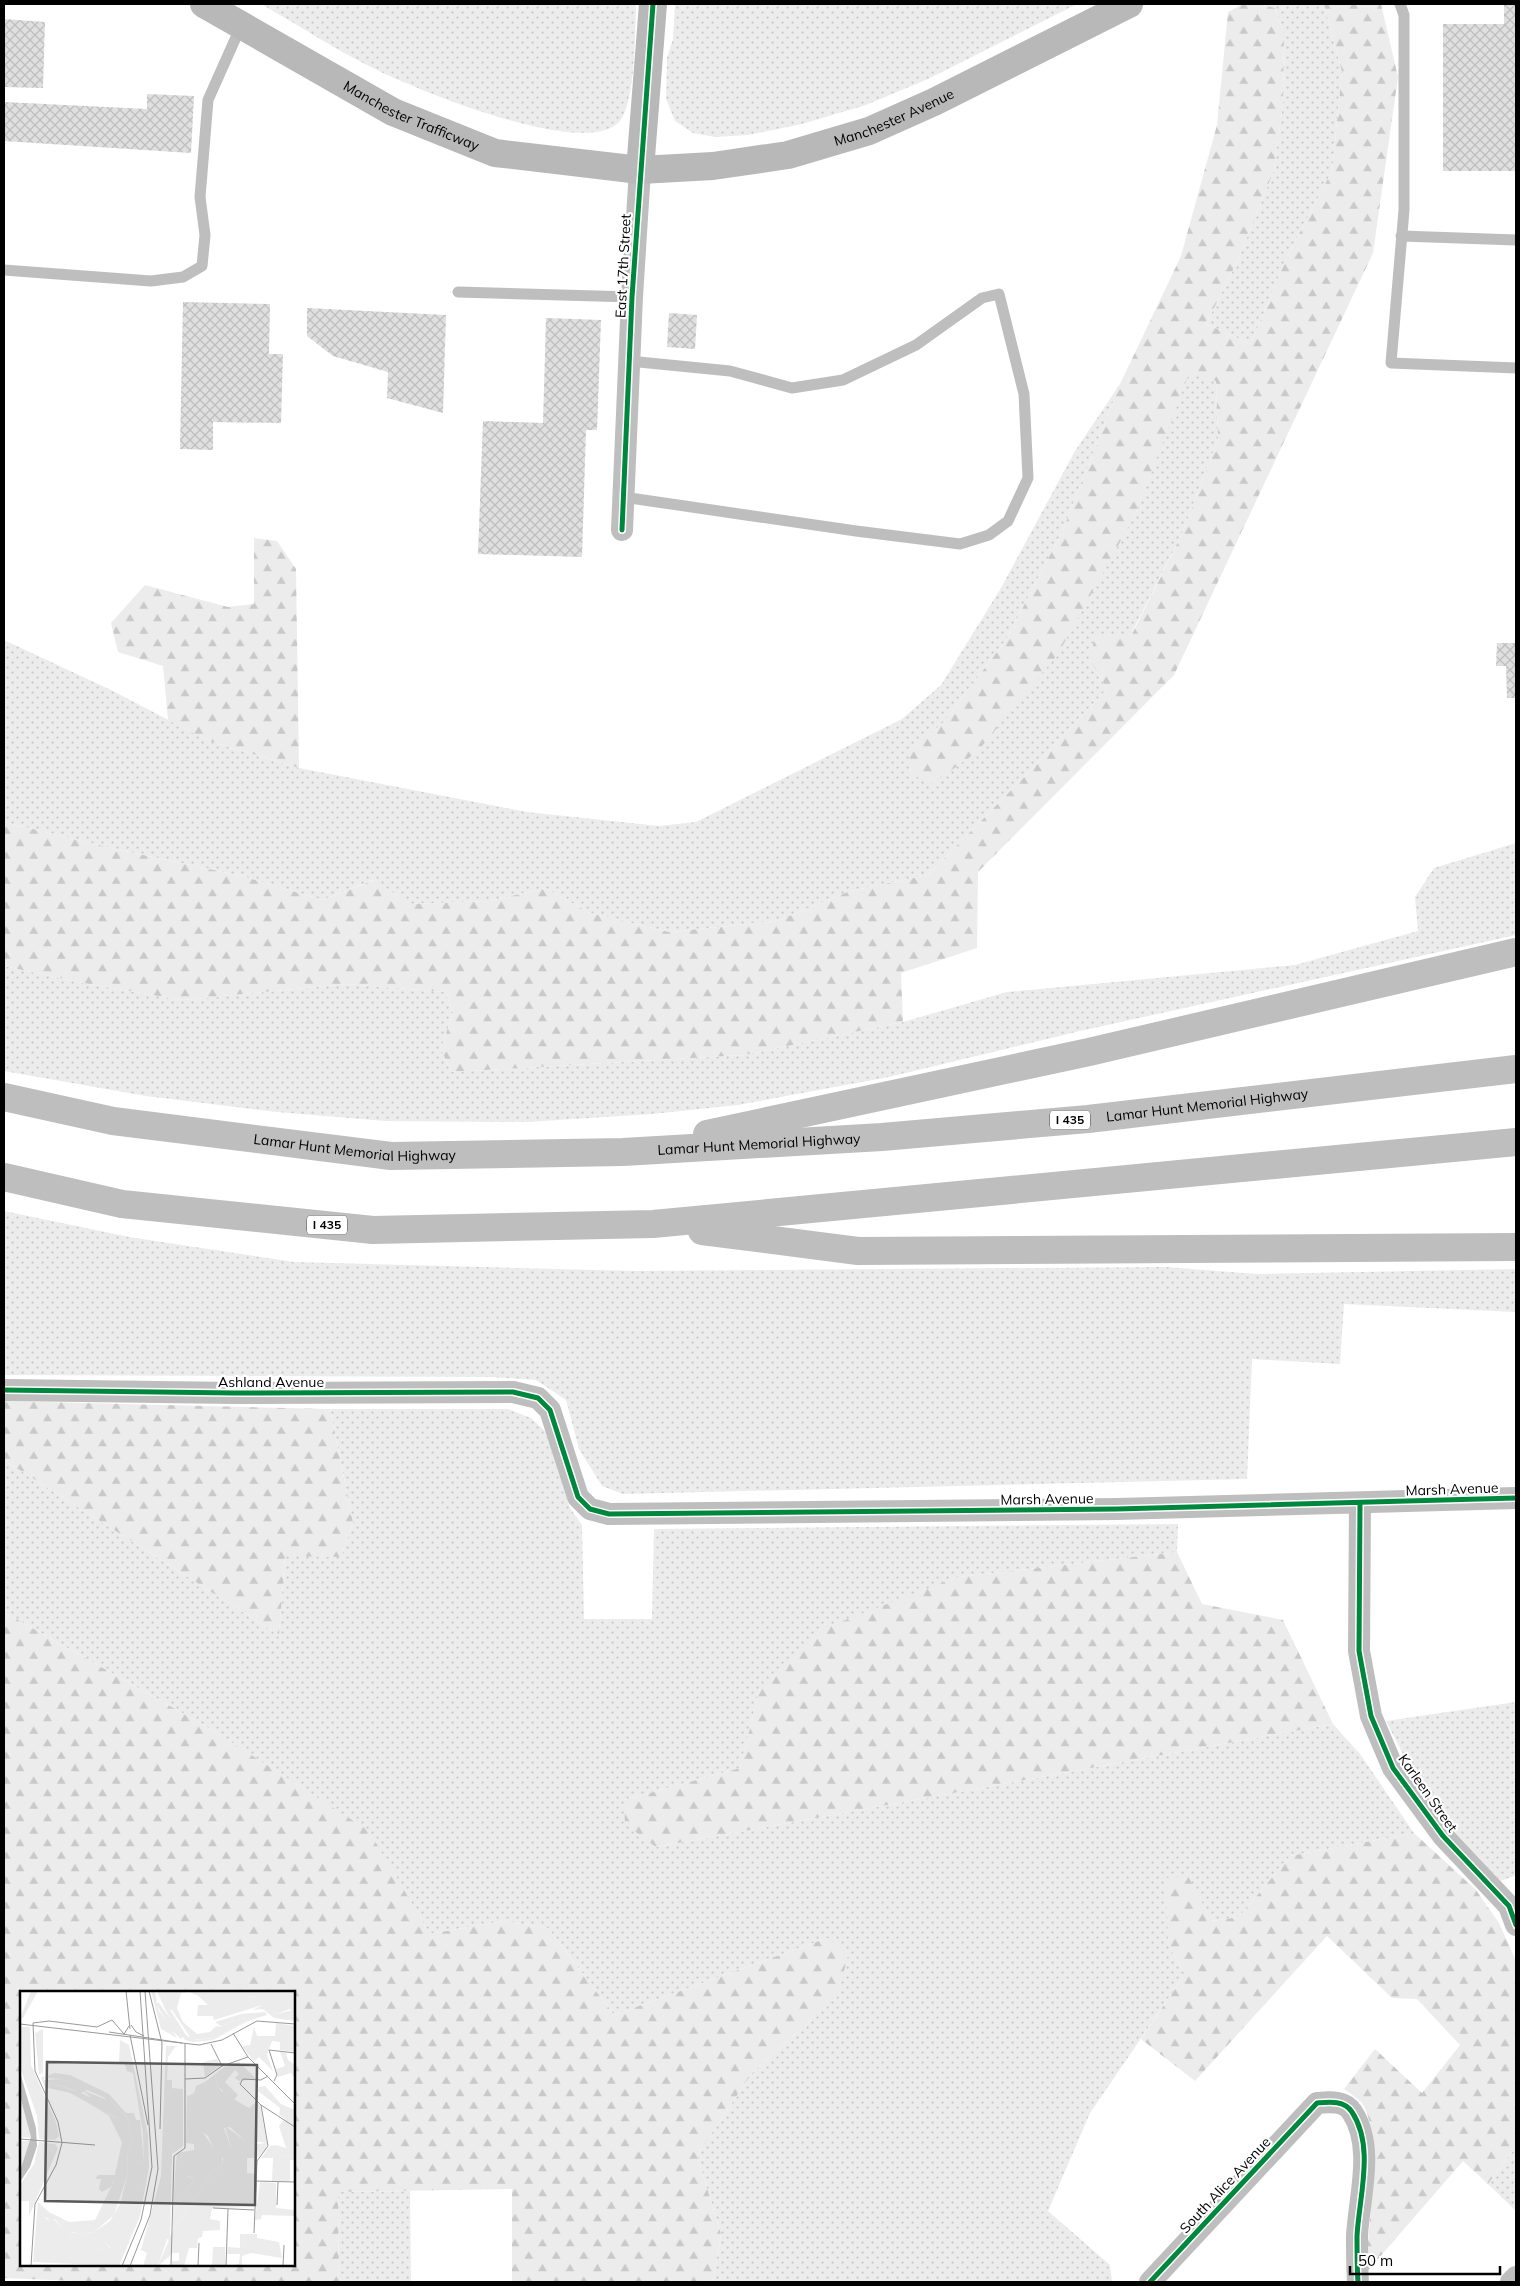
<svg xmlns="http://www.w3.org/2000/svg" width="1520" height="2286" viewBox="0 0 1520 2286" font-family="Mulish,sans-serif">
	<style>
		.grass { fill: url(#grass-dots) }
		.forest { fill: url(#forest-firs); fill-rule: evenodd }
		.building { fill: url(#building-cross-hatch) }
		.lines { fill: none; stroke-linecap: round; stroke-linejoin: round }
		.lane { stroke: #bebebe; stroke-width: 11 }
		.street { stroke: #bebebe; stroke-width: 22 }
		.secondary { stroke: #b8b8b8; stroke-width: 28 }
		.highway { stroke: #bebebe; stroke-width: 28 }
		.cycleway-casing { stroke: #fff; stroke-width: 8 }
		.cycleway { stroke: #00873e; stroke-width: 5 }
		.labels { text-anchor: middle; stroke-width: 4.5; stroke-linejoin: round; paint-order: stroke }
		.shield { fill: #fff; stroke: #4c4c4c; stroke-width: 1 }
		.shield-label { font-size: 12px; font-weight: bold; fill: #000 }
		.street-label { font-size: 14px; fill: #000; stroke: #fff }
		.inset-road { fill: none; stroke: #999; stroke-width: 1 }
		.view { fill: #595959; fill-opacity: 0.15; stroke: #595959; stroke-width: 2.5 }
		.inset-edge { fill: none; stroke: #000; stroke-width: 2.5 }
	</style>
	<defs>
		<pattern id="grass-dots" width="8" height="8" patternUnits="userSpaceOnUse" patternTransform="scale(1.25)"><rect width="8" height="8" fill="#ececec"/><path d="M2 2h.1M6 6h.1" fill="none" stroke="#c9c9c9" stroke-width="1.8" stroke-linecap="round"/></pattern>
		<pattern id="forest-firs" width="22" height="20" patternUnits="userSpaceOnUse" patternTransform="scale(1.25)"><rect width="22" height="20" fill="#ececec"/><path d="M5 1l3.5 6h-7zM16 11l3.5 6h-7z" fill="#c9c9c9"/></pattern>
		<pattern id="building-cross-hatch" width="8" height="8" patternUnits="userSpaceOnUse" patternTransform="scale(1.25)"><rect width="8" height="8" fill="#dfdfdf"/><path d="M0 0l8 8M0 8l8-8" fill="none" stroke="#bebebe"/></pattern>
	</defs>
	<rect width="100%" height="100%" fill="#fff"/>
	<path class="grass" d="M261 4H636C635 30 636 104 619 122 585 159 420 91 379 71 339 52 300 26 261 4Z
		M675 4H1077L928 79 866 105 802 124 748 135 715 137 693 133 675 121 666 99 667 58 673 39Z
		M1259 4H1324L1342 72 1332 171 1286 259 1251 344 1206 324 1237 262 1274 170 1283 103 1284 35 1275 8Z
		M1188 373 1216 381 1218 439 1182 534 1131 634 1090 660 1107 689 1031 770 928 875 850 891 777 921 669 932 590 913 545 888 490 901 410 904 373 880 322 900 242 876 115 849 4 822V640L111 690 209 741 299 768 527 812 659 826 696 822 902 719 941 685 1001 588 1075 451 1120 384 1062 532 1006 640 944 722 910 751 911 774 1135 515Z
		M1516 843V935L1080 1031 889 1077 738 1105 652 1114 527 1122 385 1121 277 1112 146 1096 4 1071V966L83 983 182 1000 347 984 445 992 453 1012 441 1049 451 1072 744 1055 903 1022 1007 992 1295 965 1418 931 1415 897 1434 868Z
		M4 1211 129 1237 294 1262 635 1271 1166 1267 1256 1274 1516 1269V1312L1344 1304 1340 1364 1252 1359 1247 1479 623 1494 602 1486 579 1449 566 1400 536 1380 492 1377 4 1375Z
		M330 1409H508L531 1418 546 1432 570 1508 582 1525 584 1619H652L654 1529 1178 1524 1177 1552 958 1577 760 1688 740 1768 624 1800 656 1847 1333 1724 1360 1754 1414 1833 1290 1856 1239 1917 1211 1921 1188 1876 1168 1945 1185 1974 1090 2113 1048 2211 1110 2265 1112 2282H713L721 2234 697 2155 752 2073 837 1997 827 1938 614 2015 548 1928 503 1921 430 1934 368 1831 214 1731 4 1612V1460L279 1635 285 1555 341 1557 353 1522Z
		M1516 1702V1875L1501 1881 1448 1825 1417 1781 1386 1721Z
		M1516 2147V2211L1488 2184Z
		M410 2191 411 2282H339L338 2192Z"/>
	<path class="forest" d="M1243 4H1259L1275 8 1284 35 1283 103 1274 170 1237 262 1206 324 1251 344 1286 259 1332 171 1342 72 1324 4H1381L1398 77 1373 253 1174 675 978 872 977 948 901 973 903 1022 744 1055 451 1072 441 1049 453 1012 445 992 347 984 182 1000 83 983 4 966V822L115 849 242 876 322 900 374 880 410 904 490 901 545 888 590 913 669 932 777 921 850 891 928 875 1031 770 1107 689 1090 660 1095 636 1132 634 1182 534 1218 439 1216 381 1189 374 1135 515 1058 654 977 752 932 784 911 774 909 751 944 722 1006 640 1062 532 1120 384 1181 256 1217 125 1228 12Z
		M254 538 277 541 296 569 299 768 209 741 168 720 163 666 118 652 111 623 145 585 228 607 254 604Z
		M4 1401 330 1409 353 1522 341 1557 285 1556 279 1635 4 1460Z
		M1177 1552 1202 1604 1283 1620 1333 1724 656 1847 625 1824 624 1800 740 1768 760 1688 819 1630 958 1577Z
		M4 1612 214 1731 369 1831 430 1934 503 1921 548 1928 614 2015 827 1938 849 1952 837 1997 752 2073 697 2155 721 2234 713 2282H512V2189L338 2192 339 2282H96L4 2278ZM294 1992V2265H21V1992Z
		M1414 1833 1476 1890 1499 1923 1516 1961V2147L1488 2184 1463 2161 1365 2274C1368 2240 1382 2129 1362 2103 1358 2098 1349 2093 1344 2089L1375 2049 1422 2093 1460 2045 1417 1999 1392 1998 1327 1936 1195 2081 1141 2039 1185 1974 1168 1945 1166 1878 1188 1876 1212 1921 1239 1917 1290 1856Z"/>
	<path class="building" d="M1504 4H1516V171H1443V24H1504Z
		M4 19 45 22 43 88 4 87Z
		M147 94 194 96 191 153 4 141V102L147 109Z
		M183 302 270 304 269 354H283L281 423 213 422V450L180 449Z
		M307 308 446 315 443 413 387 398 388 372 333 356 307 336Z
		M669 313 697 315 695 349 667 347Z
		M546 318 601 320 597 430H586L582 557 478 554 483 421 543 423Z
		M1497 643H1516V698H1507L1506 666H1496Z"/>
	<g class="lines">
		<path class="lane" d="M1400 4 1404 15V210L1391 363 1516 368
			M1401 236 1516 240
			M4 270 151 281 183 277 202 266 205 235 200 197 208 100 241 26
			M458 292 632 297
			M623 497 856 531 960 544 989 535 1008 521 1028 478 1024 394 999 294 982 298 916 345 843 380 792 388 730 371 629 361"/>
		<path class="street" d="M622 530 632 297 640 170
			M4 1390 235 1393 513 1392 538 1398 550 1410 578 1497 590 1509 609 1514 1117 1509 1516 1498
			M1360 1503 1359 1651 1371 1716 1393 1768 1443 1836 1509 1906 1516 1925
			M1150 2282 1317 2103C1329 2102 1344 2100 1352 2112 1375 2147 1359 2197 1357 2236 1357 2251 1357 2267 1358 2282
			M1511 2282 1516 2277"/>
		<g class="secondary">
			<path id="s1" d="M204 4 393 112 495 153 640 170 713 166 788 155 869 131 934 102 1129 4"/>
			<path d="M640 170 653 4"/>
		</g>
		<g class="highway">
			<path id="s2" d="M4 1097 113 1121 391 1156 623 1152 882 1137 1088 1119 1516 1069"/>
			<path d="M707 1134 1089 1052 1516 952"/>
			<path d="M4 1177 122 1204 373 1230 653 1224 1516 1142"/>
			<path d="M702 1231 858 1251 1516 1247"/>
		</g>
		<g class="cycleway-casing">
			<path id="cycleway" d="M622 530 632 297 653 4
				M4 1390 235 1393 513 1392 538 1398 550 1410 578 1497 590 1509 609 1514 1117 1509 1516 1498
				M1360 1503 1359 1651 1371 1716 1393 1768 1443 1836 1509 1906 1516 1925
				M1150 2282 1317 2103C1329 2102 1344 2100 1352 2112 1375 2147 1359 2197 1357 2236 1357 2251 1357 2267 1358 2282"/>
		</g>
		<use href="#cycleway" class="cycleway"/>
	</g>
	<g class="labels">
		<g class="shield">
			<rect x="1050" y="1110.5" width="40" height="19" rx="4"/>
			<rect x="307" y="1215.5" width="40" height="19" rx="4"/>
		</g>
		<g class="shield-label">
			<text x="1070" y="1124">I 435</text>
			<text x="327" y="1229">I 435</text>
		</g>
		<g class="street-label">
			<text dy="5" stroke="none"><textPath href="#s1" startOffset="236">Manchester Trafficway</textPath></text>
			<text dy="5" stroke="none"><textPath href="#s1" startOffset="735">Manchester Avenue</textPath></text>
			<text transform="translate(623 266) rotate(-87)" y="5">East 17th Street</text>
			<text dy="5" stroke="none"><textPath href="#s2" startOffset="1210">Lamar Hunt Memorial Highway</textPath></text>
			<text dy="5" stroke="none"><textPath href="#s2" startOffset="760">Lamar Hunt Memorial Highway</textPath></text>
			<text dy="5" stroke="none"><textPath href="#s2" startOffset="355">Lamar Hunt Memorial Highway</textPath></text>
			<text x="271" y="1387">Ashland Avenue</text>
			<text transform="translate(1452 1489) rotate(-2)" y="5">Marsh Avenue</text>
			<text transform="translate(1047 1499) rotate(-1)" y="5">Marsh Avenue</text>
			<text transform="translate(1428 1793) rotate(55)" y="5">Karleen Street</text>
			<text transform="translate(1225 2185) rotate(-47)" y="5">South Alice Avenue</text>
		</g>
	</g>
	<g transform="translate(20 1991)">
		<rect width="275" height="275" fill="#fff"/>
		<path d="M11 0H18L3 27H0ZM131 0H135L138 18 157 47 141 38ZM178 0H192V22L209 18 224 8 237 5 242 14 194 29 193 25H177L178 14H188L177 4ZM149 17 166 44 176 49 195 47 226 30 225 27 212 30 202 36 195 31 221 23 245 21 247 24 228 30 193 49 173 51 165 49 151 29 145 18ZM249 17 256 23 273 19 275 30 254 27 244 19ZM0 36H10L11 74 36 131 39 145 35 149 19 148 17 125 0 76ZM23 38V82L19 83 15 42ZM100 49 109 54 128 144 129 176 120 225 99 275 13 271 18 211 29 221 30 224 25 227 53 247 48 248 53 256 74 254 88 263 90 256 85 252 108 223 117 195V171L124 170 123 143 113 82 107 80 104 71H99ZM146 55H156L148 66 147 89H152V97L163 98V155L152 163 150 249 147 248 138 275H123L127 262 121 259 141 185ZM197 68 200 75 185 86 183 71ZM195 83 197 95 203 102 229 117 235 112 240 113 247 152 224 149 210 136 204 137 211 157 202 167 203 174 194 179 153 239V221L175 187 155 182 157 162 174 159V153L166 152 167 104 169 105 171 125 193 156 185 91ZM23 85 24 89 43 88 59 96 57 100 30 92 26 99 21 87ZM62 99 90 110 107 126 112 150 107 161 108 182 94 224 74 241 58 243 41 236 31 222 49 231 75 229 93 192 102 151 89 125 62 108 97 128ZM0 105 9 131 11 147 0 146ZM0 150H11L0 180ZM275 150V165L260 164 256 154 266 157ZM19 151 35 153 38 157 9 225V210H0V194L14 173ZM224 243H237V247L259 251 262 267 231 262 223 258Z" fill="#ececec"/>
		<path d="M137 0H178L177 4 169 1 161 2 157 17 163 31 177 43 190 41 196 35 202 36 212 30 225 27 226 30 195 47 172 49 152 19 145 18ZM192 0H257L242 14 236 12 237 5 231 6 197 25 192 22ZM275 0V27L270 18 256 23 249 17 232 19ZM136 12H139L163 45 161 48 150 38ZM256 32 275 35V61L260 59V51L252 50 247 64 253 80 239 66 234 71 222 55 230 54 234 36 237 45H255ZM260 61 266 62 268 69 275 74V88L271 82 258 86 256 78 265 75ZM219 71 236 88 219 90 215 87 219 83 215 79 205 91 218 104 214 109 208 105 199 106 203 100 197 95 195 83 204 76ZM34 82 50 84 89 103 106 122H114L116 129H120L124 170 117 171V195L111 221 85 252 91 258 88 263 74 254 58 258 48 255V248L53 247 34 236 23 222 29 224V221L38 228H34L41 236 58 239 51 241 58 243 74 241 90 230 100 213 108 182 107 161 112 150 107 126 90 110 85 111V107L67 99 61 102 87 114 98 128 50 102 28 97 30 92 56 100 58 96 43 88 22 87ZM185 91 195 153 193 156 188 145 176 137 171 125 169 105 174 102 176 95ZM245 95 261 113 275 119V150L266 157 259 135 265 128 259 124 260 117 238 100 239 96ZM205 135 224 149 231 147 237 153 247 152 246 158 237 167H227V182L236 183 234 216 192 217 190 228 200 230V239L183 240 182 246 178 247 177 257H169L164 275H152V270H159V262H153L138 275 153 239 194 179 203 174V163L211 157ZM256 154 260 156 261 164 275 165V169H270V190H252L253 167H241L250 155ZM165 180 168 186 175 187 153 221 155 182ZM78 184H96L91 196 82 201 79 198 81 188H75ZM240 191 256 192V217L275 219V225L242 224 241 228 235 229ZM220 243H224L223 257 231 262 222 265V275H207L219 273 220 263H207L208 256 220 257ZM193 256H205V275H192Z" fill="#ececec"/>
		<path d="M241 0H275V8L256 20 240 18Z" fill="#ececec"/>
		<path d="M0 81 16 137 17 155 10 176 0 191V180L11 146 0 105Z" fill="#bfbfbf"/>
		<path class="inset-road" d="M106 0 110 38M129 0 142 52 140 138M0 33 179 54 202 49 237 30 275 33M111 34 116 41 124 45M89 41 162 52M213 42 228 66 275 113M110 44 128 134M191 53 202 75M248 85 241 89 223 88 220 93 241 114 275 136M165 88 185 87 202 75 228 66M254 90 257 84 249 59 275 62M0 148 75 154M236 190 275 191M257 214 258 191M193 217 234 219M234 242 237 170 248 155 241 114M11 275 15 213 36 174 42 152 38 131 15 80 13 32 29 30 77 36 92 29 104 43 109 35M102 275 121 229 132 176 120 0M110 275 130 224 138 178 125 0M151 275 154 165 165 157V53M178 275 179 252M206 275 208 218M263 275 264 254"/>
		<path class="view" d="M27 71 237 74 235 214 25 210Z"/>
		<rect width="275" height="275" class="inset-edge"/>
	</g>
	<rect width="1520" height="2286" fill="none" stroke="#000000" stroke-width="10"/>
	<path d="M1350 2266v8h150v-8" fill="none" stroke="#000000" stroke-width="2.5"/>
	<text x="1358" y="2266" font-size="15" fill="#000000" stroke="#ffffff" stroke-width="4" paint-order="stroke">50 m</text>
</svg>
